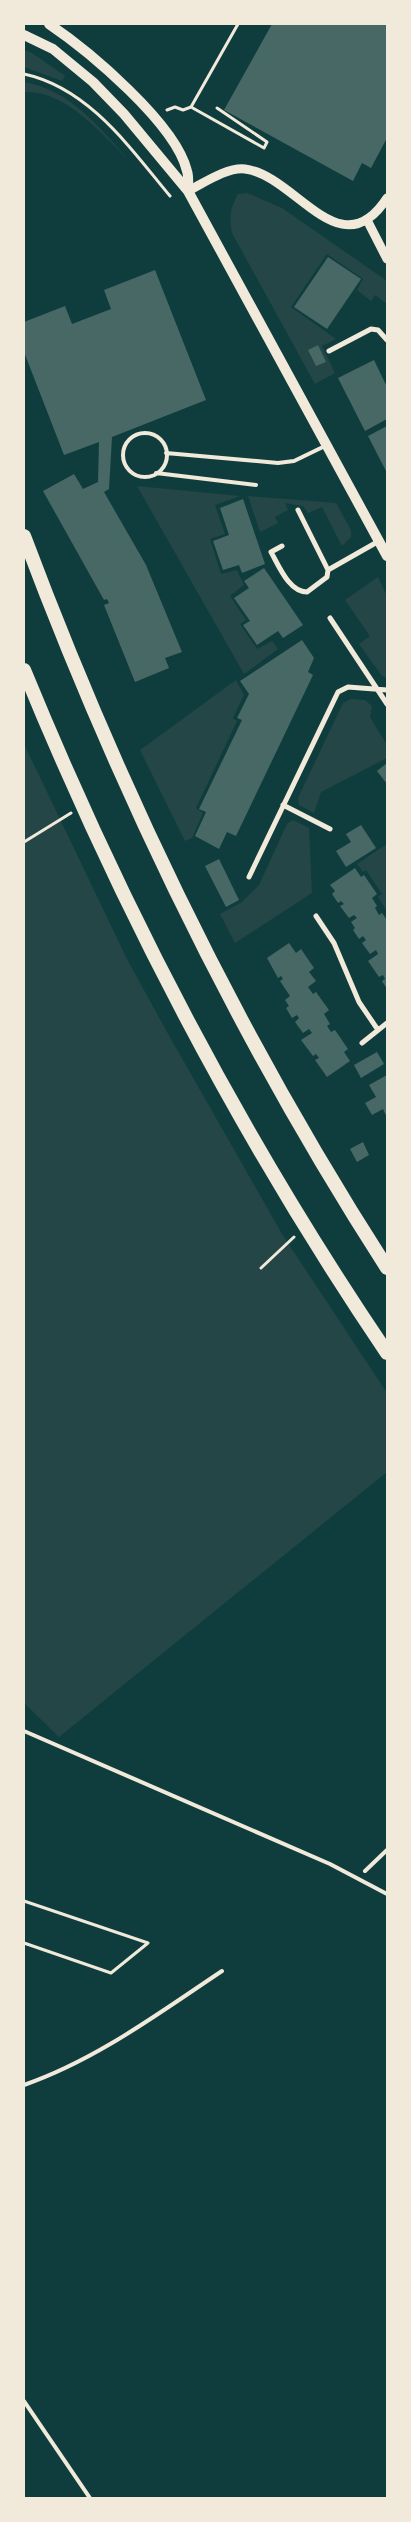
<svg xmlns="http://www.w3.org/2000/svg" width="411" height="2522" viewBox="0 0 411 2522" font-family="'PT Sans Narrow',sans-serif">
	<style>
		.green { fill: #244646 }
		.building { fill: #486865 }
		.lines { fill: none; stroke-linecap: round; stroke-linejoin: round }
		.path { stroke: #f1e9da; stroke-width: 3 }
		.service { stroke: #f1e9da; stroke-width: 4 }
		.minor { stroke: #f1e9da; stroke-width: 5 }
		.tertiary { stroke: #f1e9da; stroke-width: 9 }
		.secondary { stroke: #f1e9da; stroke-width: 10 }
		.trunk { stroke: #f1e9da; stroke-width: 14 }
	</style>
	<rect width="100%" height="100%" fill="#0f3d3e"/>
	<path class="green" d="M24 50 32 53 65 76 62 81 24 67Z
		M24 82C70 90 97 125 128 159 99 132 66 90 24 92Z
		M247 193 282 208 387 281V304L375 295 371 301 357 290 363 279 327 254 291 307 336 339 322 346 335 373 315 384 232 233C229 216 230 209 238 194Z
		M137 486 240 496 215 505 225 534 210 539 221 574 237 570 244 585 230 596 246 620 240 624 257 649 272 641 278 649 244 674Z
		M248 496 336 503 351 530V537L342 546 322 507 308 513 303 506 285 503 288 510 275 517 278 523 260 532Z
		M378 577 387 596V678L382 676 359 644 370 636 345 600Z
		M236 680 244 695 233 718 237 721 196 808 203 813 192 838 185 841 140 750Z
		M351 699 365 700 372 706 370 717 387 745V758L321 792 314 813 299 805 298 798 343 703Z
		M24 744 127 959 167 1032 282 1234 387 1393V1472L59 1737 24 1703Z
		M293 820 309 828 312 893 235 943 220 914 242 902 259 885 287 824Z
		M387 844V911L378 897 382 894 366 870 363 872 357 864Z"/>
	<path class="building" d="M272 24H387V138L371 168 362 163 353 181 224 110Z
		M328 257 361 279 327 329 294 307Z
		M155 270 206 400 112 437 109 489 104 492 146 565 182 652 165 658 169 668 135 682 104 605 109 603 107 599 104 600 43 491 74 474 83 489 98 482 99 442 64 455 24 352V322L65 306 72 324 111 309 104 290Z
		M318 345 326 362 316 366 308 350Z
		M374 360 387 387V419L365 431 338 378Z
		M387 426V473L368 436Z
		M243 499 265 564 242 573 239 565 223 570 213 541 229 535 220 508Z
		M264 568 303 625 283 638 278 631 257 645 243 625 250 621 234 598 249 588 244 581Z
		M302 640 314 658 308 672 313 675 236 836 227 832 219 849 195 836 206 812 199 809 242 720 237 718 249 694 240 681Z
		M387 763V784L377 771Z
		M361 825 376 848 346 867 336 851 351 842 346 834Z
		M219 859 239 900 226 907 205 866Z
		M355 868 361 877 364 875 377 894 372 898 377 906 375 908 379 915 382 913 387 920V989L382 981 385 979 383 975 379 977 368 961 378 954 376 950 370 954 362 943 366 940 363 936 359 939 353 930 355 928 351 922 357 918 354 915 349 918 340 906 344 904 341 901 338 903 332 894 335 891 330 885Z
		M289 943 296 953 301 949 314 968 309 972 316 981 308 987 313 994 316 992 329 1010 324 1014 330 1024 327 1026 331 1032 335 1030 348 1049 344 1052 350 1061 327 1077 315 1060 319 1058 316 1054 313 1056 301 1040 312 1033 309 1029 303 1033 295 1022 299 1018 297 1015 292 1018 286 1008 289 1006 285 1000 290 996 280 981 283 979 281 976 278 978 267 958Z
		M377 1052 384 1064 361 1078 354 1065Z
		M387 1075V1118L383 1109 372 1115 365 1103 376 1097 369 1085Z
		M363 1142 369 1155 357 1162 350 1149Z"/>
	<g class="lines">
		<path class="path" d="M24 74C89 88 130 148 170 196
			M191 107 264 148 267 142 217 108
			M167 110 175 107 183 110 191 107 238 24
			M24 842 71 813
			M261 1268 294 1237
			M24 1901 148 1943 111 1973 24 1943"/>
		<path class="service" d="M123 455a22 22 0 1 1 44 0a22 22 0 1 1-44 0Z
			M166 453 278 463 294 461 325 446
			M156 473 256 485
			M24 1731 330 1864 387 1894
			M365 1871 387 1850
			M24 2085C96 2060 159 2013 222 1971
			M24 2401 90 2498"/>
		<path class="minor" d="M329 351 371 329 378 330 387 340
			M298 510 328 570
			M282 546 271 552C279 566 289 592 307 592L327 577 328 570 379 541
			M330 618 387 704
			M283 805 330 829
			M249 877 338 692 348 687 387 690
			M316 916 334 943 359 1002 378 1030
			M362 1043 387 1023"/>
		<path class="tertiary" d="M188 191C204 183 227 167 245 169 296 175 340 270 387 198
			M367 220 387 259"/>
		<path class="secondary" d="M49 24C89 51 176 124 187 171 189 177 188 184 188 191
			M24 35 53 49 93 82 124 114 188 191 387 556"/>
		<path class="trunk" d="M24 536C120 792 239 1038 387 1268
			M24 670C122 909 242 1139 387 1353"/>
	</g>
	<rect width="411" height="2522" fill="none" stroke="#f1e9da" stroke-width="50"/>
</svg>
